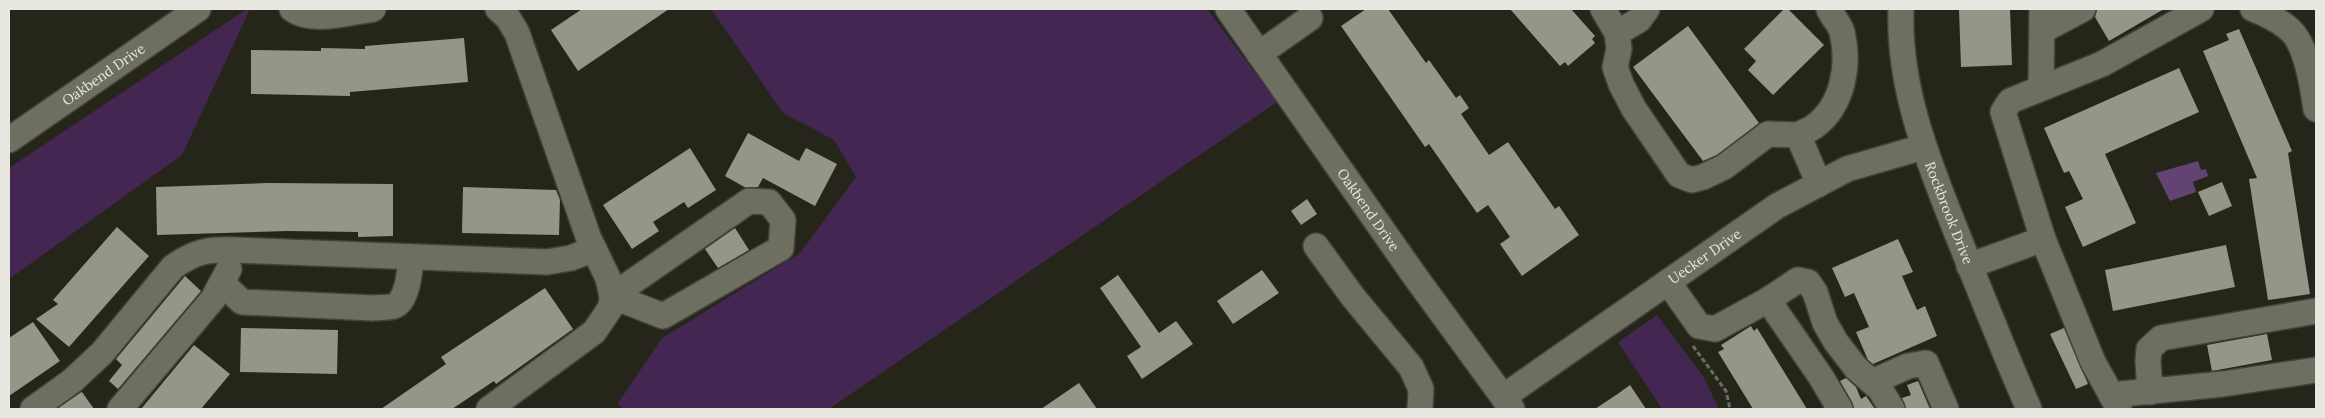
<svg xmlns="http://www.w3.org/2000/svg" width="2325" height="418" viewBox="0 0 2325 418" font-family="Lora,serif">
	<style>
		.green { fill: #432651 }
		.water { fill: #624371 }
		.building { fill: #969688 }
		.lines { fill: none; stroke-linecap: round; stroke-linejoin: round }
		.minor-casing { stroke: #42423a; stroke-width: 28 }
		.path { stroke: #6c6c63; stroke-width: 3; stroke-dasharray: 5 2.5; stroke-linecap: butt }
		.minor { stroke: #6e6e61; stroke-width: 25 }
		.labels { text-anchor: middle; stroke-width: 5; stroke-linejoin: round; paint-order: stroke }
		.street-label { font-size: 14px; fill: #e8e8e1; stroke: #25251a }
	</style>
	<rect width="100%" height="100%" fill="#25251a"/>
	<path class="green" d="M247 9H250L182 155 9 279V168Z
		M711 9H1207L1277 102 829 409H622L618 403 662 338 800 253 856 177 834 140 783 113Z
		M1657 315 1703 376 1719 409H1662L1618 342Z"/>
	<path class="water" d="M2198 161 2201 170 2206 169 2208 176 2193 182 2196 192 2170 201 2156 173Z"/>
	<path class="building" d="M582 9H669L578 71 551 30Z
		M1366 9H1388L1426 63 1429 60 1456 98 1460 95 1469 108 1461 114 1489 155 1508 142 1555 209 1559 206 1579 235 1522 276 1500 244 1510 237 1488 205 1477 213 1429 144 1425 147 1341 26Z
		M1510 9H1571L1595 36 1592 39 1595 43 1568 66 1565 62 1560 66Z
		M1784 9H1788L1824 45 1773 95 1748 70 1756 61 1744 49Z
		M1959 9H2010L2012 65 1961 67Z
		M2097 9H2164L2109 41 2095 17Z
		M1688 26 1759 123 1717 155 1703 161 1633 67Z
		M2239 29 2292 151 2288 153 2310 294 2268 300 2249 179 2257 178 2203 51 2229 40 2226 34Z
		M464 38 468 82 350 92V96L251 94V50L321 51V48L365 49V46Z
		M2179 68 2199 112 2105 154 2136 223 2083 247 2065 207 2083 199 2069 171 2064 173 2044 128Z
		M748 133 799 161 806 148 837 164 815 206 763 178 758 187 746 188 725 176Z
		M690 148 716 190 688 208 684 202 653 222 659 231 632 249 603 205Z
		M2222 182 2232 206 2209 216 2198 192Z
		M268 183 393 184V236L358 237V232L288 231 157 235 156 187Z
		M463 187 556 190 560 200 559 235 462 233Z
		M1307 199 1317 214 1301 225 1291 211Z
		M117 227 149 256 69 347 36 319 58 304 53 300Z
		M735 228 749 250 718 268 705 249Z
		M1898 239 1913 272 1902 276 1917 310 1925 306 1937 336 1873 364 1868 360 1856 332 1869 327 1854 293 1845 297 1832 268Z
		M2226 245 2235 287 2113 311 2105 270Z
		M1262 270 1279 293 1233 324 1217 301Z
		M1118 275 1159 333 1176 321 1193 344 1142 379 1127 356 1141 347 1100 288Z
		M185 276 201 291 118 389 109 381 122 365 116 359Z
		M545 288 573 329 496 384 494 381 452 409H381L446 364 441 357Z
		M33 322 60 361 9 396V338Z
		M1751 326 1754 331 1757 328 1807 409H1753L1718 352 1724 349 1721 345Z
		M241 328 338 330 337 374 240 372Z
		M2064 328 2088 384 2076 389 2050 334Z
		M2267 334 2272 360 2212 371 2207 345Z
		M194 345 230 374 201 409H141Z
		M1846 378 1856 387 1861 399 1866 396 1875 409H1854L1852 402 1840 381Z
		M1918 381 1930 409H1906L1902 398 1911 395 1907 385Z
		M1079 383 1097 409H1041Z
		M1630 385 1646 409H1595L1619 393Z
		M82 392 94 409H57L80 393Z"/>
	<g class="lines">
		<g class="minor-casing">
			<g id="minor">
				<path d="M292 9C313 24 350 12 373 9"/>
				<path id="s1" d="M1228 9 1414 275 1512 409"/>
				<path d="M1603 9 1617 33 1619 49 1615 67 1621 84 1634 109 1679 175 1692 180 1703 177 1724 167 1768 134 1798 135"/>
				<path id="s2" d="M1901 9C1898 89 1929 163 1958 236 1981 294 2004 352 2029 409"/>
				<path d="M2253 9C2265 13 2284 23 2293 33 2307 49 2313 88 2316 109"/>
				<path d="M2042 31 2083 9"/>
				<path d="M1617 33 1639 20 1647 9"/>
				<path d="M1259 54 1310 18"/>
				<path d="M2041 88 2042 9"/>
				<path id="s3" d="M9 140 198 9"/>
				<path d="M1819 184 1798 135C1803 132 1810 130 1815 126 1843 105 1850 65 1842 32 1840 24 1832 17 1829 9"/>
				<path d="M749 201 769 202 783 220 781 248 663 316 612 296Z"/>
				<path d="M2043 239 2003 112 2010 101 2102 64 2201 9"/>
				<path d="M1316 246 1353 297 1411 367 1421 389 1420 409"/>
				<path d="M1969 266 2043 239 2093 362 2119 409"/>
				<path d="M1668 282 1699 326 1715 329 1768 300 1798 280 1808 282 1815 292 1825 323 1836 342 1856 368 1880 389 1892 409"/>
				<path d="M222 283 242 302 373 308C379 307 389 308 394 306 408 301 410 269 411 257"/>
				<path d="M1768 300 1821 377 1840 409"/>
				<path d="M1872 382 1908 366 1926 363 1946 409"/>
				<path d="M2150 392 2148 361 2149 349 2161 338 2316 311"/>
				<path d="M2111 395 2223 384 2316 370"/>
				<path id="s4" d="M1503 397 1777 206 1847 169 1923 147"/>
				<path d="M33 409 72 381 102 353 173 267C194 252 207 249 234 250L547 262 571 258 594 249"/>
				<path d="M120 409 213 299 229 269"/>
				<path d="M489 409 594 332 611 307 612 296 608 278 589 239 517 33 508 18 498 9"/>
			</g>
		</g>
		<path class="path" d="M1693 346 1726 391 1730 409"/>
		<use href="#minor" class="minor"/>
	</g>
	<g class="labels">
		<g class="street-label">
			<text dy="5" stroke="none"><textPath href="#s3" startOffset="115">Oakbend Drive</textPath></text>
			<text dy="5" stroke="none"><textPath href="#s1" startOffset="245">Oakbend Drive</textPath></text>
			<text dy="5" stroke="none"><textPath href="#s2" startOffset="211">Rockbrook Drive</textPath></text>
			<text dy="5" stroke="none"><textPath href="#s4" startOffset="246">Uecker Drive</textPath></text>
		</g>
	</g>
	<rect width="2325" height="418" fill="none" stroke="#e8e8e1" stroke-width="20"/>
</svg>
